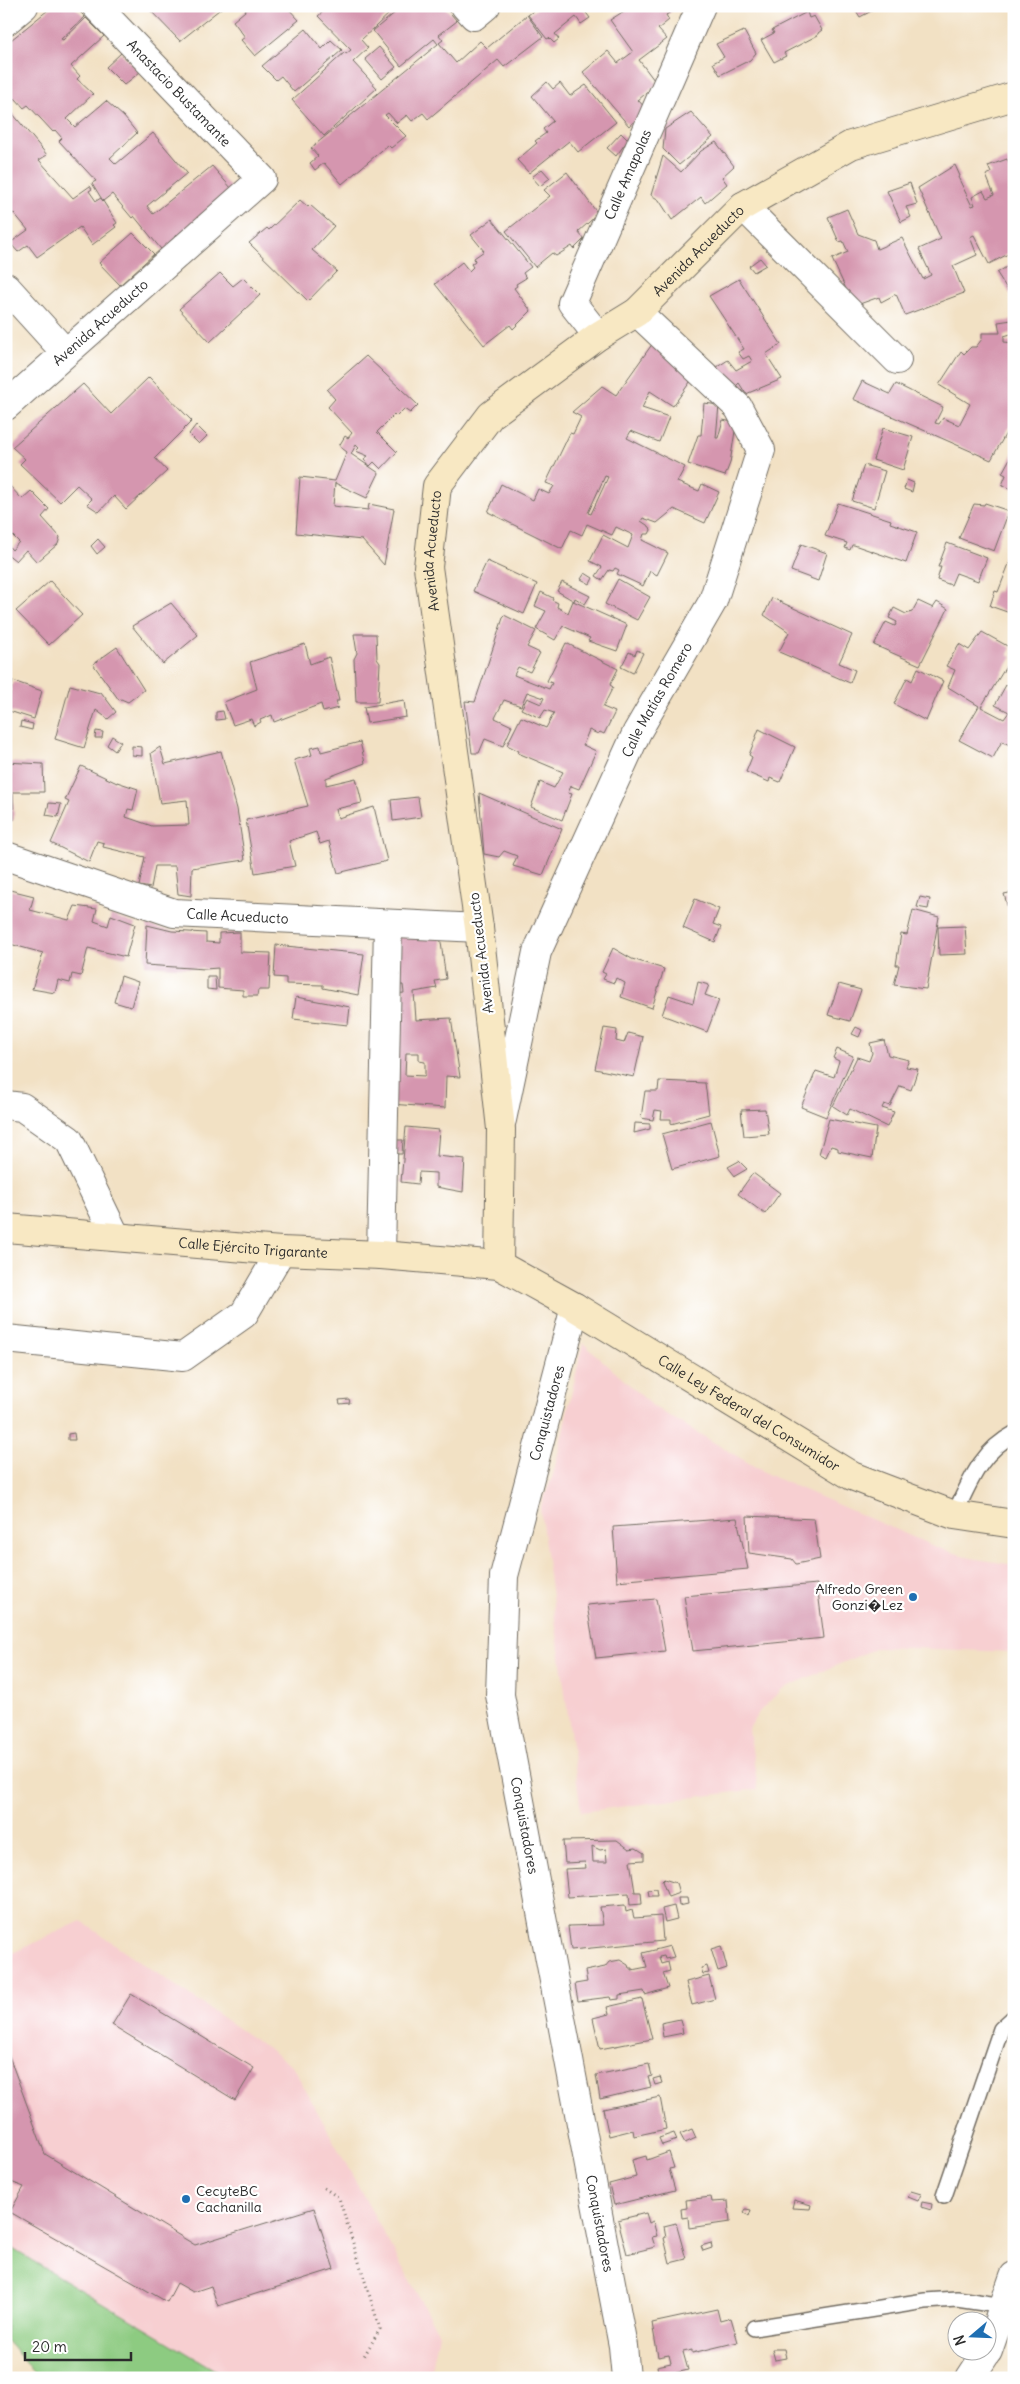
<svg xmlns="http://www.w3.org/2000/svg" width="1020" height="2384" viewBox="0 0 1020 2384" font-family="Delius,sans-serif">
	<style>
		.built { fill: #f7cfd1 }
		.green { fill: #8dcb81; stroke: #5c7b56 }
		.building { fill: #d596af; fill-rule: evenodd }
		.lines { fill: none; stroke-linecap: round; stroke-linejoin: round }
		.lane-casing { stroke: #716b61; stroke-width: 18 }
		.street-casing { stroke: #716b61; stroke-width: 30 }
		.secondary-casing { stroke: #716b61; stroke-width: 30 }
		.path { stroke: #716b61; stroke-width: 3; stroke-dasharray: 1 4; stroke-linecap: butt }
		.lane { stroke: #fff; stroke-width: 15 }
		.street { stroke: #fff; stroke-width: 28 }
		.secondary { stroke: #f8e8c3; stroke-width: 28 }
		.poi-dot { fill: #1f6fb2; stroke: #fff; stroke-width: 2 }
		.labels { text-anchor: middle; stroke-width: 4.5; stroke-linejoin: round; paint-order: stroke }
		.street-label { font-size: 14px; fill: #2b2b2b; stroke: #fff }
		.poi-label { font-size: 14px; fill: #2b2b2b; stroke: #fff; text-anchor: end }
	</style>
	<rect width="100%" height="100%" fill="#fff"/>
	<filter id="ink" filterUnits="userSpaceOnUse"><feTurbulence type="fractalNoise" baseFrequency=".02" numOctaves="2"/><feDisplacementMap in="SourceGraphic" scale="10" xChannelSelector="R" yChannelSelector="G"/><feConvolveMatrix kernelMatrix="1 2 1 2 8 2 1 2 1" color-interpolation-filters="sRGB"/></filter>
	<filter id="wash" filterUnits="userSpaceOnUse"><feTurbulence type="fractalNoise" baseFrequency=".0096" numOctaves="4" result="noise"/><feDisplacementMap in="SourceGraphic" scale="20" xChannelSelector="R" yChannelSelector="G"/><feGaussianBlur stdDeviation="1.12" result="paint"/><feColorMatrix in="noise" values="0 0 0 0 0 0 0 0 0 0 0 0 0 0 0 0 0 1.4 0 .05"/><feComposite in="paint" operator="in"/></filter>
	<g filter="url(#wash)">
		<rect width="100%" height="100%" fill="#f2e1c4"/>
		<path class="built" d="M583 1343 654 1407 769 1475 936 1547 971 1558 1014 1565V1652L879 1647 782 1689 758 1713 749 1729 758 1789 581 1812 540 1508 553 1475Z
			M81 1921 292 2065 439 2334 430 2378H39L6 2340V1956Z"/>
		<path class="green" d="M6 2245 225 2376 226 2378H39L6 2340Z"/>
		<g id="blocks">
			<path class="building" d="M53 6H74L85 17 61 39 63 40 86 18 104 36 71 66 80 76 77 79 93 94 67 119 75 127 106 101 124 117 137 133 110 158 116 164 153 133 187 173 147 206 153 214 212 166 238 196 169 259 134 216 132 218 112 194 103 201 92 183 96 181 59 141 62 138 55 130 53 132 28 105 24 108 15 98 9 104 13 109 6 114V44Z
				M146 6H224L180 41Z
				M251 6H286L299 20 255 56 241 40 245 37 233 21Z
				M330 6H386L391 12 361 40 368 48 353 62 377 88 324 136 292 100 345 52 346 54 351 50 318 16Z
				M403 6H444L457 21 439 35 443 40 439 43 456 63 480 41 487 48 527 15 543 37 504 67 498 60 428 119 423 113 412 121 407 115 397 123 388 113 385 115 406 136 391 148 388 145 342 184 324 163 315 170 310 163 318 156 311 148 438 44 434 39 401 66 373 31Z
				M540 6H581L590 18 581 24 576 17 555 34 559 39 554 43 549 38 547 39 528 15Z
				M632 6H680L666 15 669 20 658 29 667 39 639 60 657 84 638 100 647 110 629 126 583 72 608 51 618 63 633 52 610 20Z
				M853 6H881L860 17Z
				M807 12 809 18 814 16 822 30 818 33V35L784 53 786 56 774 62 761 40 774 33 772 30Z
				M306 29 322 49 331 40 342 50 294 92 281 76 276 80 262 66Z
				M744 31 756 53 750 60 720 75 713 63 724 57 716 44Z
				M379 47 396 67 382 79 365 59Z
				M121 53 140 72 124 85 106 67Z
				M547 82 553 89 560 83 570 96 586 85 616 122 578 152 569 141 529 173 517 160 537 143 535 141 546 133 543 129 553 121 532 96Z
				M691 112 713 137 679 165 663 149 665 129Z
				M13 114 47 155 39 160 73 198 90 186 92 189 89 191 96 201 101 198 117 223 114 225 116 227 92 245 80 227 37 257 28 245 18 252 10 243 28 230 14 213 6 218V120Z
				M621 133 628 140 616 156 607 148Z
				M716 142 734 166 722 177 727 184 705 203 701 197 672 220 659 200 651 195 663 156 681 172 701 151Z
				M1007 159 1014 171V187L1008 189 1014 202V255L1012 252 989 264 974 235 970 237 977 255 953 266 964 293 905 315 896 294 881 302 879 297 854 306 832 259 848 252 843 241 839 242 828 217 847 209 858 234 874 240 877 249 902 238 923 279 931 275 919 249 941 239 918 188 955 165 960 176 958 177 972 206 975 205 972 197 983 191 987 198 994 195 986 175 991 173 988 166Z
				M542 169 550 178 540 186 532 177Z
				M567 172 598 214 578 232 584 239 574 249 572 246 556 256 552 253 535 267 506 231 550 196 544 190Z
				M910 183 917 204 906 207 911 217 901 222 887 191Z
				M300 200 308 207 310 205 334 226 312 250 337 271 308 301 249 243 267 228 269 230Z
				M492 219 531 267 523 273 526 278 516 284 517 286 514 288 531 311 513 329 510 325 484 345 435 284 462 262 469 271 473 267 471 264 475 261 474 258 484 251 471 235Z
				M133 233 154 254 120 285 99 263Z
				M760 258 766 265 754 272 749 266Z
				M1014 262V300L997 273Z
				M220 273 233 286 243 278 260 295 210 342 179 309Z
				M739 279 781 344 766 354 782 379 746 394 739 383 736 386 717 367 728 360 736 370 752 361 749 356 743 359 738 352 744 349 709 296Z
				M1012 320 1014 333 1004 336V342L1014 343V419L991 460 853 399 862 381 890 394 896 384 943 407 935 423 939 424 943 418 959 425 970 404 939 385 961 351 964 354 971 347H976L982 339V333H1000L998 322Z
				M653 343 695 375 673 406 650 391 642 408 669 417 659 442 631 431 627 438 685 467 677 482 699 491 702 484 719 492 705 523 674 509 657 523 643 518 641 521 650 527 651 530 649 534H644L642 540 668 553 657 575 650 571 643 586 617 574 619 570 615 568 613 571 609 570 602 580 596 576 602 567 590 561 603 535 628 548 633 535 616 527 612 535 587 524 582 535 571 530 562 549 488 512 501 484 533 500 538 489 549 494 554 486 546 483 570 433 573 434 581 417 572 412 602 386 616 395ZM605 476 608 477 591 514 588 513Z
				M366 356 418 405 410 413 404 409 397 416 395 414 377 432 397 452 381 469 374 462 370 466 364 459 368 456 356 451 359 448 356 445 351 454 379 473 367 498 335 483 333 506 368 510 369 504 394 509 384 565 362 540 296 533 300 477 335 481 347 452 339 446 345 436 348 438 352 433 328 407 335 399 327 390Z
				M149 377 192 421 155 458 167 471 126 509 114 496 99 512 87 504 92 499 77 485 60 502 20 464 25 459 12 447 83 384 111 414Z
				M704 403 719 405 716 438H718L723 420 732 422 735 431 730 463 725 476 688 464 698 435H701Z
				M196 425 207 436 199 444 189 434Z
				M883 428 913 437 903 470 873 460Z
				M1014 451V490L1002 485 1006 475 1002 473Z
				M864 465 885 471 874 508 852 501Z
				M907 480 914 483 912 492 904 489Z
				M6 482 22 499 31 491 49 509 42 517 60 537 58 544 37 562 26 550 16 561 6 553V543L12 550 19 542 6 529Z
				M838 503 891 520 890 523 917 532 906 563 854 545H852L850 550 845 548 847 543 825 536Z
				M985 503 1009 511 994 551 959 538 974 504 984 505Z
				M98 539 105 547 97 554 91 546Z
				M947 543 987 558 978 581 956 573 951 585 937 580 941 567H938Z
				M801 544 827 553 818 581 791 571Z
				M1014 551V609L1012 608 1010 613 990 606 995 591 998 592Z
				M487 561 537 584 524 614 473 591Z
				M585 573 593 578 590 584 581 579Z
				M618 579 650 597 637 620 605 604Z
				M50 581 82 615 49 645 16 611Z
				M562 582 590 596 585 604 575 598 574 601 557 591Z
				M541 592 553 598 552 600 558 603 557 607 568 613 573 601 627 625 617 651 588 641 590 638 563 626 555 640 536 629 546 611 535 606Z
				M772 598 852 635 839 663 855 670 850 683 779 652 789 632 764 615Z
				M918 601 933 608 937 602 948 609 920 665 874 645 886 622 895 626 897 622 889 618 894 608 906 614 912 612Z
				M171 603 198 635 163 664 132 626Z
				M504 615 536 631 527 647 540 653 530 672 518 667 514 675 549 689 552 683 547 681 566 643 618 669 610 685 613 687 603 707 615 712 604 734 600 732 598 734 589 730 583 745 596 751 579 789 571 786 568 793 572 794 562 820 531 807 540 782 554 788 563 772 518 753 519 751 507 745 521 717 546 728 554 713 545 710 540 718 521 709 527 698 541 704 544 698 527 692 521 706 504 700 495 718 512 726 503 746 485 739 479 753H472L465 701 475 702Z
				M982 632 1011 648 1008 654 1012 657 981 707 1004 719 1009 712 995 705 1006 685 1014 690V745L1013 747 1002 741 993 758 959 740 979 706 948 687 955 670 946 666 959 644 969 650Z
				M354 634H376L377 659 380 663 378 702H356L354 659 357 653Z
				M305 644 310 664 329 657 339 701H336L338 708 323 712 321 704 274 722 272 715 260 720 261 722 254 726 251 719 233 725 224 702 257 689 250 662Z
				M117 647 144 690 128 702 121 699 119 700 93 664Z
				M637 650 643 653 633 673 621 667 629 652 635 655Z
				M918 668 943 681 926 721 894 704 907 678 912 681Z
				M13 681 42 691 34 719 6 710Z
				M70 685 100 693 101 692 116 712 108 719 96 710 84 748 55 739Z
				M404 700 406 717 367 723 364 707Z
				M223 711 225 719 216 720V712Z
				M21 721 33 724 32 730 20 727Z
				M759 729 795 747 780 782 770 778 769 782 746 772 752 757 749 755Z
				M96 731 103 732 102 738H95Z
				M112 736 121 742 115 751 107 745Z
				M360 742 365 763 326 778V785L356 778 362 803 336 809 338 818 374 807 387 861 338 873 329 841 320 844 316 832 289 841 295 866 255 873 246 820 308 806 294 760 312 755 310 748 320 746 321 752Z
				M132 746 142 747V756L132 755Z
				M160 747 165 764 221 751 237 809 245 860 192 868 191 896 178 894 175 866H155L151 888 139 886 145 857 103 847 104 843 97 841 89 862 51 843 69 802 65 800 81 766 117 783V782L138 789 133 810 128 809 126 817 152 826 189 825 187 800 160 803 151 753Z
				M6 762 43 764 44 792H13L14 820 6 821Z
				M479 793 562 829 543 875 513 866 517 856 504 851 499 857 484 854Z
				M418 797 421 817 393 821 391 800Z
				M49 803 61 804 58 817 46 815Z
				M10 890 34 896 30 910 69 920 75 906 97 909 94 921 108 926 111 915 135 924 126 957 88 948 81 976 72 974 70 983 58 980 55 993 32 989 43 953 6 943V909Z
				M1014 892V926H1013L1004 894Z
				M920 897 930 899 928 909 917 907Z
				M695 899 719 909 713 924 721 927 715 942 683 928Z
				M913 910 939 917 926 989 894 985 899 965H896L901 934 907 935Z
				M147 925 172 931 206 933V942L219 943V933L240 932V952L271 953 269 990H258L257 996H243V990L218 988V968L205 969 145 965Z
				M965 926 967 954 939 955 938 927Z
				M440 935 446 979 435 981 437 988 414 992 416 1020 451 1018 460 1077 446 1076 445 1108 390 1104 395 994 404 993 403 985H398L397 937ZM406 1053H419V1061L425 1062V1076L405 1075Z
				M276 945 364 954 358 995 323 988V985L286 984V978L274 977Z
				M613 948 632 959 664 969 652 1008 621 997 625 983 616 978 614 983 603 979 606 974 602 972Z
				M121 976 138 982 131 1007 114 1002Z
				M207 977H215L216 990 207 989Z
				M698 982 709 985 705 995 719 1000 707 1032 662 1015 669 995 693 1003Z
				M839 984 861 990 850 1021 828 1015Z
				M296 997 350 1007 348 1025 293 1019Z
				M856 1027 862 1030 859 1037 852 1034Z
				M604 1028 617 1030 616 1041 624 1043 628 1033 643 1037 634 1077 595 1069Z
				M884 1040 888 1055 909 1060 906 1067 918 1069 911 1090 900 1086 890 1106 884 1104 882 1108 894 1112 887 1127 850 1109 847 1115 833 1106 857 1057 869 1061 872 1053 870 1043Z
				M837 1049 853 1056 826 1117 801 1107 816 1071 834 1077 839 1061 833 1058Z
				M659 1081 705 1083 709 1114 671 1124V1119H661L662 1111 655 1110 653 1120 641 1118 645 1091H658Z
				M765 1109 769 1134 744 1136 741 1110Z
				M829 1119 876 1128 872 1158 838 1151V1148L831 1146 826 1157 819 1154Z
				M711 1121 720 1156 672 1169 662 1134Z
				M635 1123 650 1124V1129L634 1133Z
				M406 1127 439 1130 437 1156 465 1159 463 1192 436 1187V1173L419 1172 418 1184 401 1182Z
				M389 1140H403L402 1154H388Z
				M739 1161 747 1169 735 1176 728 1167Z
				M753 1173 780 1193 765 1214 738 1194Z
				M349 1399 350 1403 340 1404 339 1400Z
				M74 1433 75 1440H68V1434Z
				M747 1516 814 1519 820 1559 796 1564 792 1559 749 1553Z
				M737 1518 748 1569 617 1581 613 1527Z
				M817 1584 824 1638 693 1651 684 1596Z
				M656 1599 665 1651 596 1658 587 1605Z
				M617 1840 629 1849 636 1848 644 1853V1860L630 1861 635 1892H641L642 1904 630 1905 629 1893 568 1897 565 1869 586 1868 585 1862 565 1863 563 1841ZM592 1846 600 1850 606 1849 607 1862H593Z
				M664 1879 676 1883 679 1893 668 1897 662 1881Z
				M656 1889 657 1896H649L648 1890Z
				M678 1898H687L688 1904 679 1906Z
				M625 1905 626 1912 632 1910 634 1918 661 1916 663 1941 571 1950 568 1926 603 1925 600 1907Z
				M674 1906 677 1919 665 1922 662 1909Z
				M670 1946 674 1957 665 1959 664 1956 659 1957 661 1964 668 1962 670 1971 663 1973 668 1988 645 1995 644 1991 619 1995V1999L611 2000 610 1997 578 2001 575 1984 587 1982 585 1971 605 1967 609 1962 620 1960 628 1965 629 1968H632V1970L647 1967 643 1953Z
				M721 1946 727 1968 718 1971 711 1949Z
				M707 1966 709 1973 703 1974 701 1968Z
				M709 1976 715 1999 692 2005 686 1982Z
				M131 1994 254 2068 235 2100 112 2025Z
				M642 1999 652 2039 600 2049 593 2018 609 2014 607 2007Z
				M680 2019 683 2033 663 2037 661 2023Z
				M6 2048 45 2154 195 2245 314 2208 334 2269 218 2306 211 2286 193 2292 177 2283 167 2302 10 2212 24 2187 11 2182 6 2177Z
				M649 2064 652 2076 648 2077 651 2087 600 2099 596 2075Z
				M660 2077 662 2083 655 2085 653 2079Z
				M660 2097 666 2129 634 2136 633 2130 609 2136 603 2109Z
				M692 2129 696 2138 685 2143 680 2134Z
				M674 2133 677 2140 662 2145 659 2138Z
				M669 2152 674 2168 669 2169 675 2190 614 2205 609 2184 636 2177 632 2160 646 2156 647 2160Z
				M911 2191 921 2194 918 2201 908 2197Z
				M711 2197 712 2202 728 2201 730 2222 689 2228 688 2217 682 2218 681 2209 687 2208 686 2200Z
				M794 2200 811 2205 810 2209 792 2208Z
				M922 2202 932 2204 931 2210 921 2207Z
				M746 2209 751 2210 749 2216 744 2212Z
				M646 2213 649 2223 653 2221 657 2236 652 2237 655 2247 627 2254 618 2220Z
				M676 2223 686 2259 670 2263 664 2238 666 2237 664 2226Z
				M711 2243 712 2248 703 2251 701 2246Z
				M717 2309 720 2321 731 2318 738 2342 692 2353V2350L683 2352 688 2370 659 2377 657 2366 671 2363 669 2355 658 2357 652 2323Z
				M772 2349H784L786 2358 775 2360Z"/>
		</g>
	</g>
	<g filter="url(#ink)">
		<use href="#blocks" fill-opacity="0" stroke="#716b61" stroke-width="1"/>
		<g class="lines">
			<g class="lane-casing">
				<path id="lane" d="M954 1515C970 1482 980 1452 1014 1434
					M944 2196 1001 2029 1014 2017
					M754 2328 925 2301 957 2299 1004 2306"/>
			</g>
			<g class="street-casing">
				<g id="street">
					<path d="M465 6 474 16 486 6"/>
					<path d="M6 21 24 6"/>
					<path d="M743 206 897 360"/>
					<path d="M6 287 65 352"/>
					<path id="s1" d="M598 336 572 303 701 6"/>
					<path id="s2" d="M6 406 262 179 96 6"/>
					<path id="s3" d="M6 856 174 913 479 928"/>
					<path d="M6 1105 22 1107 69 1140 116 1237"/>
					<path id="s4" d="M502 1120 537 952 637 732 713 601 761 450 738 407 637 312"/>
					<path d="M381 1255 388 924"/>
					<path id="s5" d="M575 1307 504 1576 500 1695 623 2346 626 2378"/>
					<path d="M6 1339 183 1357 244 1314 281 1251"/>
					<path d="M988 2351 1014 2276"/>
					<path d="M970 2378 987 2352"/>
				</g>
			</g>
			<g class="secondary-casing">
				<g id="secondary">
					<path id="s6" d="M6 1228 281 1251 381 1255 499 1265 575 1307 852 1476 954 1515 1014 1524"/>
					<path id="s7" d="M499 1265 501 1129 479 928 428 567 437 486 491 415 598 336 637 312 743 206 851 145 1014 96"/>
				</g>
			</g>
			<path class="path" d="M324 2188 339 2198 380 2329 363 2358"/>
			<use href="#lane" class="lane"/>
			<use href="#street" class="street"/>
			<use href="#secondary" class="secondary"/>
		</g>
	</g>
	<g class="poi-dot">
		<circle cx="913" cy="1597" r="5"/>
		<circle cx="186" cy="2199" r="5"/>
	</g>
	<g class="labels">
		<g class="street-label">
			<text transform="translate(179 93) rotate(46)" y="5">Anastacio Bustamante</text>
			<text dy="5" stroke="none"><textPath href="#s1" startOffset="182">Calle Amapolas</textPath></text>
			<text dy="5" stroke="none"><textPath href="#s7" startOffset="1139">Avenida Acueducto</textPath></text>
			<text dy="5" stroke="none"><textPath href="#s2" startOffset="126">Avenida Acueducto</textPath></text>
			<text dy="5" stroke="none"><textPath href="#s7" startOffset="719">Avenida Acueducto</textPath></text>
			<text dy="5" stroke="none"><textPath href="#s4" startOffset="451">Calle Matías Romero</textPath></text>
			<text dy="5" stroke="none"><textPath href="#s3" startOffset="241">Calle Acueducto</textPath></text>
			<text transform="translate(481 953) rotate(-97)" y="5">Avenida Acueducto</text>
			<text dy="5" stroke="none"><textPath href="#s6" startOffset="248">Calle Ejército Trigarante</textPath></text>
			<text transform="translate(547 1413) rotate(-75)" y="5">Conquistadores</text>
			<text dy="5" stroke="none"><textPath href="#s6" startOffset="785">Calle Ley Federal del Consumidor</textPath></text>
			<text dy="5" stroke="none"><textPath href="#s5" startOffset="530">Conquistadores</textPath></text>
			<text dy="5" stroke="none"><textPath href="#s5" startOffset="935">Conquistadores</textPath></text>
		</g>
		<g class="poi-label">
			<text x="903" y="1594">Alfredo Green<tspan x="903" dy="16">Gonzi�Lez</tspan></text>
			<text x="196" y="2196" text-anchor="start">CecyteBC<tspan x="196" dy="16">Cachanilla</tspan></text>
		</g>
	</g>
	<rect width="1020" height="2384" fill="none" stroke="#fff" stroke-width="25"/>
	<g transform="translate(972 2336) rotate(251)"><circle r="24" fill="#ffffff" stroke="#aaaaaa"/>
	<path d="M0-4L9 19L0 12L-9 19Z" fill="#1f6fb2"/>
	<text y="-8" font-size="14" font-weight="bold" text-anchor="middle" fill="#2b2b2b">N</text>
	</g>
	<path d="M25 2352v8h106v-8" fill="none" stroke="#2b2b2b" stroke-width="2.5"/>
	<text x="32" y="2352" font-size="15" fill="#2b2b2b" stroke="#ffffff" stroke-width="4" paint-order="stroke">20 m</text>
</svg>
